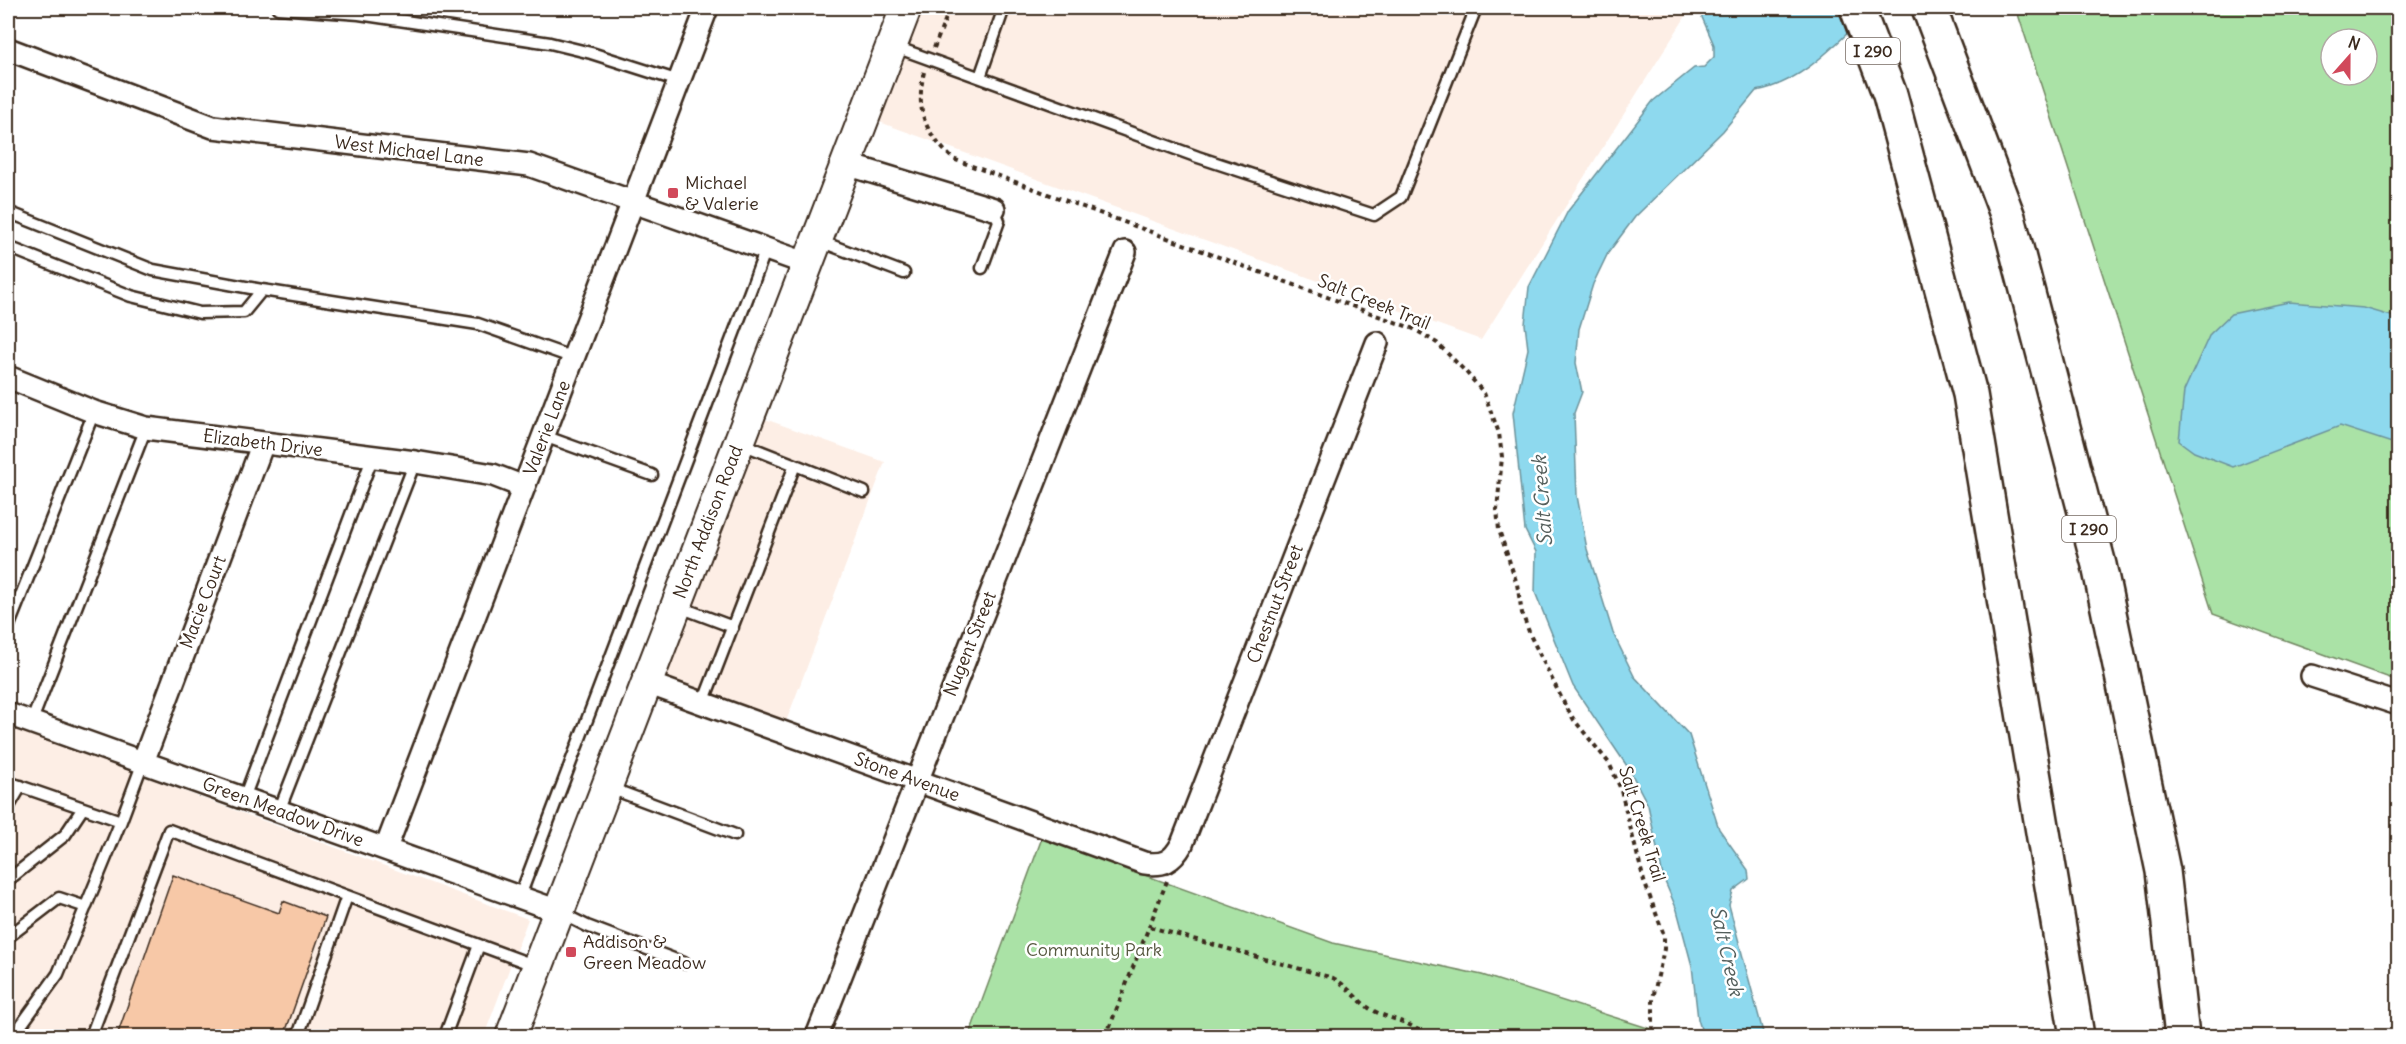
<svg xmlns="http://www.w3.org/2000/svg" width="2406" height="1044" viewBox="0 0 2406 1044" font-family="Delius,sans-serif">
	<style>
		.built { fill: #fdeee5 }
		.green { fill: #aae2a6; stroke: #728662; stroke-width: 1.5; fill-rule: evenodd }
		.water { fill: #8ed9ee; stroke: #6d939b; stroke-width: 1.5 }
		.building { fill: #f7c8a7; stroke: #3b2a1e; stroke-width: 1.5 }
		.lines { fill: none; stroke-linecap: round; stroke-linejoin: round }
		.lane-casing { stroke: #3b2a1e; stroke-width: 15 }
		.street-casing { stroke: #3b2a1e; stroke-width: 26 }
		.secondary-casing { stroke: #3b2a1e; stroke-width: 34 }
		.highway-casing { stroke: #3b2a1e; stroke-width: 38 }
		.path { stroke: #3b2a1e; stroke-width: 4; stroke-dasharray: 4.5 4.5; stroke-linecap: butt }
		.lane { stroke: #fff; stroke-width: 10 }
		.street { stroke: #fff; stroke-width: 21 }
		.secondary { stroke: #fff; stroke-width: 30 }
		.highway { stroke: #fff; stroke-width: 33 }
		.poi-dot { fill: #d1495b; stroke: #fff; stroke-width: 2 }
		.labels { text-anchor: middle; stroke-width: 5; stroke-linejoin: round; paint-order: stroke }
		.shield { fill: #fff; stroke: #766a62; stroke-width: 1.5 }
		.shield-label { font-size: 16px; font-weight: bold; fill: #3b2a1e }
		.street-label { font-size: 18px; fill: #3b2a1e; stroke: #fff }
		.poi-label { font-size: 18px; fill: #3b2a1e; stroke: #fff; text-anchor: start }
		.park-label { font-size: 18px; fill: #575840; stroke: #fff }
		.water-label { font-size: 20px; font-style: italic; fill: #545f5c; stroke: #fff }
	</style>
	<rect width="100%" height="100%" fill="#fff"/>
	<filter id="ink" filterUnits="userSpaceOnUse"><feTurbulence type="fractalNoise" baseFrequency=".0167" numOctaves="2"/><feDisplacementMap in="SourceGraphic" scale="12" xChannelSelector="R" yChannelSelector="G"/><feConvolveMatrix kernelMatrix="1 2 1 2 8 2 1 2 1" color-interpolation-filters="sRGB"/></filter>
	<g filter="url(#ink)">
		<path class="built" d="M918 8H1691L1481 340 874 120Z
			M765 419 885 462 784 727 660 694Z
			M8 726 528 919 484 1036H8Z"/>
		<path class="green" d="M2016 8H2398V681L2213 614ZM2331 39H2367V75H2331Z
			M1042 838 1333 943 1482 975 1673 1036H969Z"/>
		<path class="water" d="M1698 8H1874C1839 40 1805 82 1756 91L1723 131 1635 217 1608 253 1593 284 1579 329 1576 363 1582 392 1574 413 1577 496 1587 549 1613 633 1634 676 1689 735 1719 829 1748 870 1749 879 1733 891 1729 905 1764 1036H1703L1698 1019 1692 966 1677 910 1663 877 1648 805 1629 769 1573 686 1535 592 1536 552 1525 530 1513 413 1528 349 1525 324 1529 287 1568 211 1653 101 1694 68 1704 67 1714 57V45Z
			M2289 302 2364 308 2398 318V445L2340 426 2233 467 2194 452 2179 441 2184 391 2210 334 2231 314Z"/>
		<path class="building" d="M173 875 279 913 283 901 326 917 284 1036H129L118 1033Z"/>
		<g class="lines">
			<g class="lane-casing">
				<path id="lane" d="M278 8 359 14 550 43 591 53 679 81
					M893 46 1198 157 1374 215 1401 197 1476 8
					M980 77 1004 8
					M8 212 153 270 262 290 478 324 574 358
					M817 240 904 273
					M8 247 131 296 200 313 244 312 262 290
					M982 268 999 221 994 209
					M544 436 652 475
					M742 444 864 492
					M677 606 733 627
					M8 628 94 412
					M703 703 795 465
					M31 723 146 428
					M8 782 121 821
					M610 788 735 835
					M244 798 373 456
					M8 808 21 786
					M279 811 415 462
					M8 880 65 835 83 808
					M520 896 766 249
					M561 913 587 926 684 963
					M8 937 59 898 86 907
					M8 1036 14 1035 58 974 121 821 143 762
					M91 1036 169 830 536 966
					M298 1036 347 896
					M445 1036 479 945"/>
			</g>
			<g class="street-casing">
				<path id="street" d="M8 49 213 127 529 165 808 264
					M846 164 994 209
					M8 377 94 412 146 428 415 462 493 475 524 487
					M2312 676 2398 704
					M647 683 1144 863C1163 866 1172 862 1182 844L1377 343
					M8 714 558 911
					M143 762 263 443
					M386 848 707 8
					M817 1036 1125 252"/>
			</g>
			<g class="secondary-casing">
				<path id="secondary" d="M511 1036 906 8"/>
			</g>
			<g class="highway-casing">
				<path id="highway" d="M1857 8 1890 95 1970 394 2077 1036
					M1929 8 2008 217 2099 565 2163 871 2182 1036"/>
			</g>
			<path class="path" d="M934 48 950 8
				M924 72C915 112 925 132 953 159L1414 329 1437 343 1466 372 1484 393 1499 433 1502 457 1497 510 1499 530 1517 584 1522 613 1531 637 1564 703 1574 720 1609 763 1620 787 1644 881 1664 935V949L1653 998V1036
				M1150 927 1333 978C1348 986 1356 999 1369 1008 1385 1019 1413 1021 1424 1036
				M1106 1036 1167 881"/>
			<use href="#lane" class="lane"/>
			<use href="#street" class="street"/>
			<use href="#secondary" class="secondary"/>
			<use href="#highway" class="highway"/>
		</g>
	</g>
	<g class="poi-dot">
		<rect x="667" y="187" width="12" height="12" rx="3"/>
		<rect x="565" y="946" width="12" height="12" rx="3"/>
	</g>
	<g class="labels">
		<g class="shield">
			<rect x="1846" y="38" width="54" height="26" rx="4.5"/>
			<rect x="2062" y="516" width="54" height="26" rx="4.5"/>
		</g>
		<g class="shield-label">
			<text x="1873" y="57">I 290</text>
			<text x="2089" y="535">I 290</text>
		</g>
		<g class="street-label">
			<text transform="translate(409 151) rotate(7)" y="6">West Michael Lane</text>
			<text transform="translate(1374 302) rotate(22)" y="6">Salt Creek Trail</text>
			<text transform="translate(547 428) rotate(-69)" y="6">Valerie Lane</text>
			<text transform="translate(263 443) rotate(7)" y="6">Elizabeth Drive</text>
			<text transform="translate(708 522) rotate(-69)" y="6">North Addison Road</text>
			<text transform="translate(203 602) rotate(-69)" y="6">Macie Court</text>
			<text transform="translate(1275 604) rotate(-69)" y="6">Chestnut Street</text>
			<text transform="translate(970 644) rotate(-68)" y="6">Nugent Street</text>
			<text transform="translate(907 777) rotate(20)" y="6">Stone Avenue</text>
			<text transform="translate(283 812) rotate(20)" y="6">Green Meadow Drive</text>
			<text transform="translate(1642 824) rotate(73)" y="6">Salt Creek Trail</text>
		</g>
		<g class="poi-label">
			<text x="685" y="189">Michael<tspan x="685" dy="21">&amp; Valerie</tspan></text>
			<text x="583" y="948">Addison &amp;<tspan x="583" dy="21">Green Meadow</tspan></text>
		</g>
		<g class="park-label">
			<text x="1094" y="956">Community Park</text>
		</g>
		<g class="water-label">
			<text transform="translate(1542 501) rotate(-94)" y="7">Salt Creek</text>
			<text transform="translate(1727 951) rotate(77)" y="7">Salt Creek</text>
		</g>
	</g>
	<rect width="2406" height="1044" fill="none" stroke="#fff" stroke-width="30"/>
	<rect x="15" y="15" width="2376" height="1014" fill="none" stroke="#3b2a1e" stroke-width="2" filter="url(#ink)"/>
	<g transform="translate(2349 57) rotate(21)"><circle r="28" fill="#ffffff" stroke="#b1aaa5" stroke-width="1.5"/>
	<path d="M0-4.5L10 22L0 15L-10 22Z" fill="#d1495b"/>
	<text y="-9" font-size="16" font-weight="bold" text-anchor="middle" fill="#3b2a1e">N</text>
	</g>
</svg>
